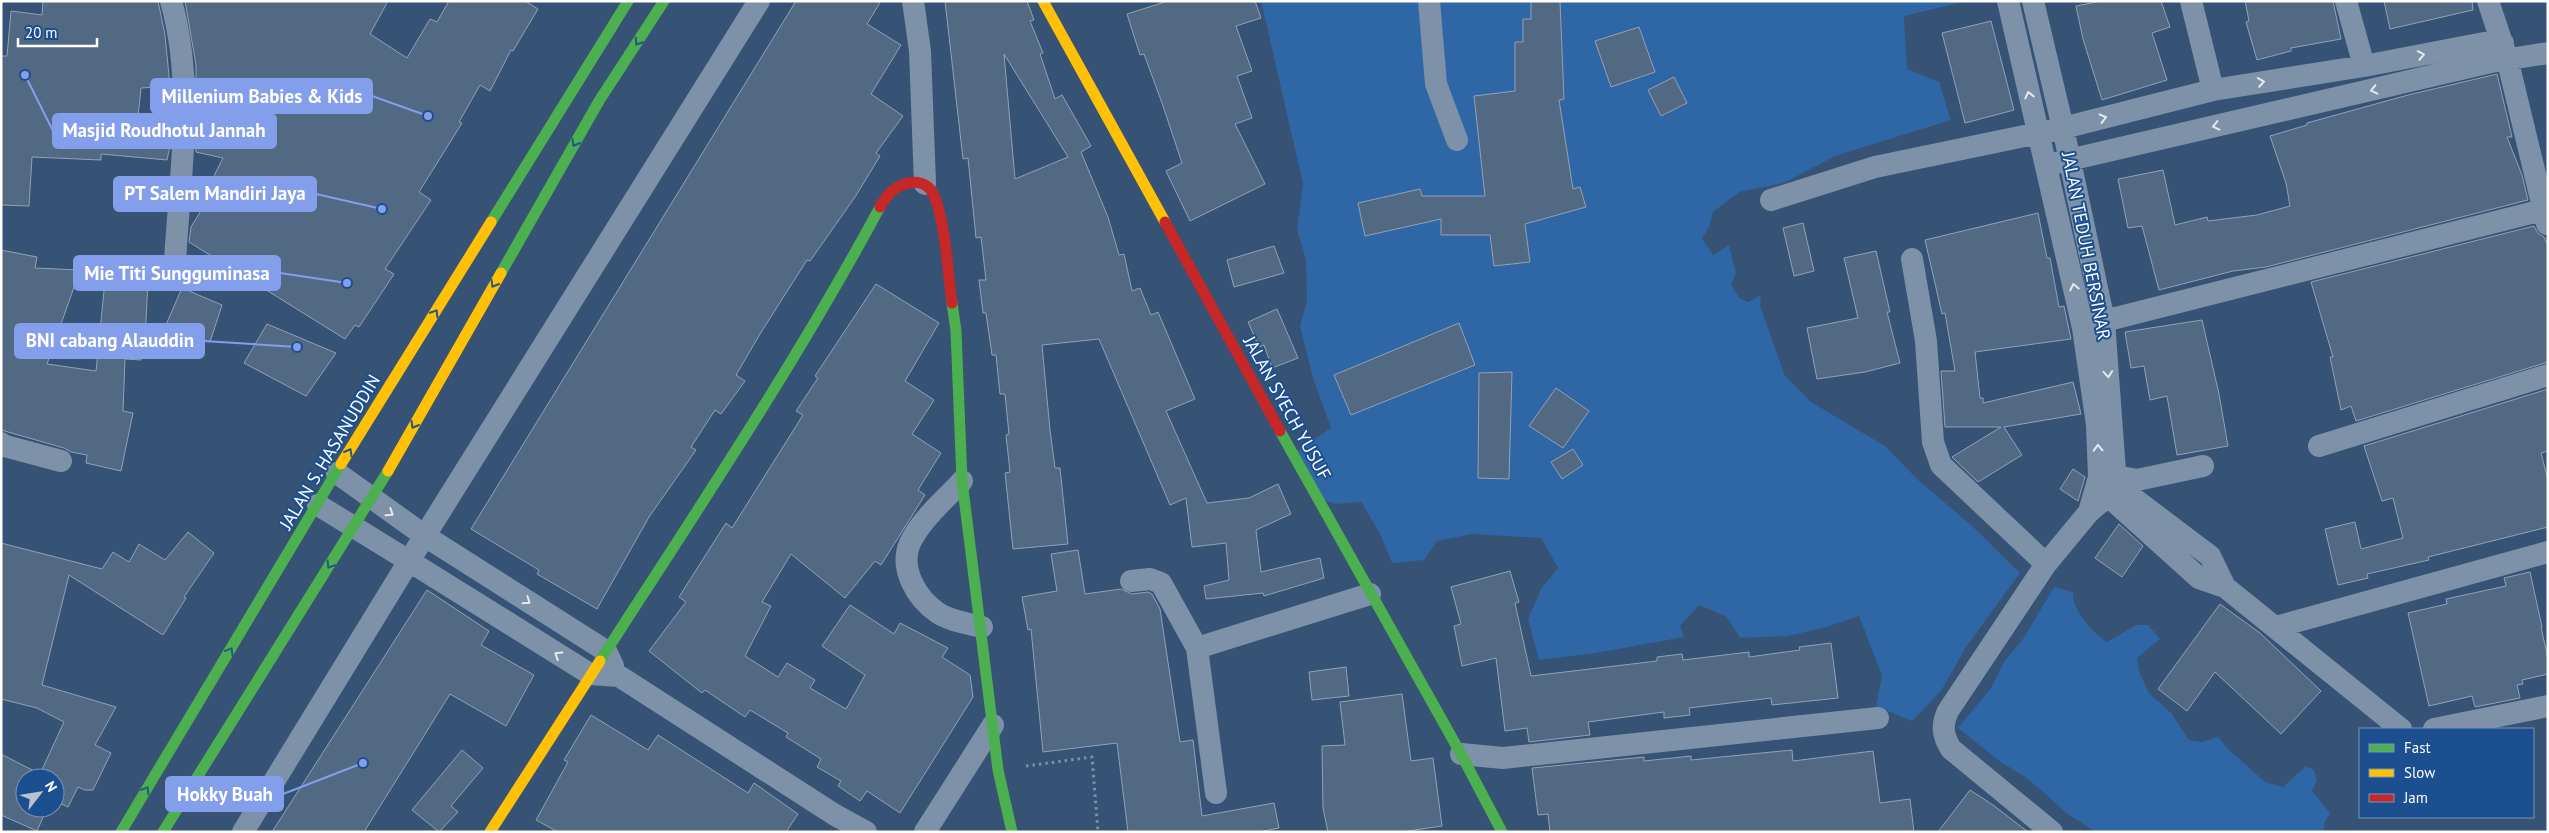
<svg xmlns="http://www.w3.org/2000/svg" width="2549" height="833" viewBox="0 0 2549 833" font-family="'PT Sans',sans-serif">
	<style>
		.green { fill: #2f66a5 }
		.building { fill: #526984; stroke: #92a2b6; fill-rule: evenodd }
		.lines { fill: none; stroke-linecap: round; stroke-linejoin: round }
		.path { stroke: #7d92a8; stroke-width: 3; stroke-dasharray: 2.5 4; stroke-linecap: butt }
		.street { stroke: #7d92a8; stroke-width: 22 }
		.fast { stroke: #4caf50; stroke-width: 11 }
		.slow { stroke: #ffc107; stroke-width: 11 }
		.jam { stroke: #c62828; stroke-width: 11 }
		.oneway { stroke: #205989 }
		.oneway2 { stroke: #e5e9ee }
		.labels { text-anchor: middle; stroke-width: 4; stroke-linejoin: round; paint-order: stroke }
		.street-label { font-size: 18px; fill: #fff; stroke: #1b4f8f }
		.leader { fill: none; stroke: #839eea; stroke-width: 2 }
		.callout-dot { fill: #839eea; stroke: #1b4f8f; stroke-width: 2 }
		.callout { fill: #839eea; stroke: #839eea; stroke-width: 2 }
		.callout-label { font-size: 19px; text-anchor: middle; font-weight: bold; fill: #fff }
	</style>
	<rect width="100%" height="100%" fill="#365274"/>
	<path class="green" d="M1261 1H1967L1904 16 1907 69 1939 82 1951 120 1835 156 1784 183 1739 192 1713 212 1709 227 1702 238 1713 255 1729 245 1736 273 1731 284 1739 298 1748 302 1761 295 1760 306 1785 376 1811 402 1885 446 1918 480 1970 524 2020 573 1966 647 1941 691 1912 721 1876 706 1882 675 1859 616 1826 627 1788 636 1740 638 1727 617 1699 605 1680 626 1684 637 1596 653 1539 660 1528 619 1541 589 1558 568 1541 538 1472 534 1437 541 1424 560 1392 563 1380 534 1361 502 1336 504 1310 496 1297 451 1331 428 1313 378 1300 326 1307 301 1306 260 1297 229 1303 184Z
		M2054 587 2073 592C2072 610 2092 632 2107 642L2136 625H2148L2160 639 2137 658 2140 674 2149 693 2171 713 2189 740 2202 742 2218 737 2227 748 2265 782 2283 787 2306 766 2314 770 2317 781 2312 791 2330 813 2324 824V832H2096L2069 815 2027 778 2002 763 1958 728 1991 688 2004 662 2023 639Z"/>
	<path class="building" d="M43 1H158L165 35 170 86 141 88 137 126 171 128 170 146 167 160 101 154V160L32 157 29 206 1 205V56H7L11 11 42 15Z
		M185 1H388L370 34 407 58 430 19 437 22 449 1H525L538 9 513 51 511 50 490 91 480 85 459 122 462 123 419 192 431 200 385 269 394 274 359 327 355 325 345 339 189 242 191 227 218 183 212 180 223 158 196 152V65Z
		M796 1H881L867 24 901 45 871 94 903 116 876 153 880 156 855 197 810 261 807 260 760 334 736 375 745 381 721 414 715 410 691 447 696 450 649 517 597 609 537 574 539 570 471 529Z
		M945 1H1027L1034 20 1030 21 1043 53 1040 54 1055 99 1062 95 1091 146 1081 152 1108 217 1119 255 1124 254 1132 291 1140 288 1151 315 1158 312 1195 399 1166 411 1207 503 1249 498 1278 484 1291 514 1256 530 1261 572 1320 558 1324 578 1264 596 1263 593 1206 599 1204 586 1229 580 1226 543 1192 547 1186 498 1170 505 1099 339 1042 345 1050 430 1055 468H1060L1068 544 1013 549 1005 473 1010 472 1006 435 1009 434 1005 394H1000L996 355H992L986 313H983L979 280H986L981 237 976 238 968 158 963 159ZM1004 54 1068 157 1015 179Z
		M1168 1H1255L1261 18 1236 26 1252 71 1237 76 1252 118 1235 124 1265 184 1190 221 1166 171 1182 163 1162 103 1144 54 1140 55 1127 14Z
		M1531 1H1560L1564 99 1559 100 1573 189 1580 187 1586 207 1525 224 1530 262 1494 266 1490 235H1441V219L1365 236 1358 203 1420 189 1422 196H1485L1474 96 1515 91V42H1523V19H1531Z
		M2101 1H2161L2170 27 2152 33 2167 80 2102 100 2083 39 2076 6Z
		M2245 1H2333L2341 39 2291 48V51L2257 60 2246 22 2249 21Z
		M2384 1H2472L2473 10 2390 29Z
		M1991 21 2014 110 1965 123 1942 33Z
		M1639 27 1655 72 1611 87 1595 41Z
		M2497 74 2512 137H2507L2522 175 2528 200 2266 267 2233 271 2159 290 2142 226 2128 228 2118 179 2163 170 2175 225 2207 217 2208 221 2257 215 2290 206 2286 183 2270 136 2307 125V123L2408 95Z
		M1674 77 1687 103 1661 116 1648 90Z
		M2038 213 2047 258H2050L2059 307 2064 306 2071 339 1975 352 1980 398H1983V403L2073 382 2081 414 2004 427 2022 455 1978 482 1952 457 2001 427H1945L1941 371H1955L1945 313 1942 314 1925 240Z
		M1803 223 1814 271 1794 276 1783 228Z
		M2534 226 2538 233 2544 237 2548 246V362L2356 421 2351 406 2341 410 2330 357H2333L2311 282Z
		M1274 246 1284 273 1234 287 1227 260Z
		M1 250 37 257 35 268 80 270 47 364 96 371 106 271 148 280 146 321 141 360 125 359 123 411 133 413 121 471 86 463 87 455 71 452 64 448 1 430Z
		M1876 251 1890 312H1887L1900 363 1865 372 1817 379 1807 328 1858 318 1844 258Z
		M876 284 939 323 905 381 934 400 912 434 941 453 918 490 925 495 881 565 875 561 845 598 791 554 762 602 771 606 745 656 778 677 787 663 815 680 810 688 846 709 865 675 822 646 850 605 894 634 900 623 948 648 942 657 970 675 973 697 900 813 867 791 860 801 838 786 841 781 817 767 821 759 786 737 788 733 750 710 745 717 705 690 702 693 649 651 686 602 679 597 726 523 732 528 803 415 796 411 818 378 815 376Z
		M182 288 222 305 210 342 165 327Z
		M1277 309 1298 358 1272 368 1264 345 1259 347 1248 322Z
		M2202 320 2219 394 2228 446 2177 455 2167 396 2150 400 2144 366 2131 368 2125 332Z
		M1459 323 1475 365 1351 415 1334 375Z
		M267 324 336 353 306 396 244 363Z
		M1512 372 1509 479 1478 478 1479 373Z
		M1556 388 1589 411 1563 448 1529 426Z
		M2548 389V451L2541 453 2548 480V527L2428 557 2429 560 2367 574 2368 578 2338 585 2325 529 2355 522 2361 549 2403 538 2393 498 2382 501 2364 446Z
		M1573 449 1583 465 1562 479 1551 462Z
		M2073 469 2085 477 2078 501 2060 489Z
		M2119 524 2143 546 2122 577 2095 558Z
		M188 532 214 553 184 597 186 598 163 635 69 575 42 685 116 707 95 745 111 753 93 790H85L78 787 68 807 55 801V778H25V808H47L37 831 1 815V754L40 774 64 722 37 708 1 699V543L102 569 113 552 129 562 139 544 165 560Z
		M1078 550 1085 594 1121 589 1132 594 1148 592 1152 594 1160 609 1180 742 1193 740 1202 816 1274 803 1279 828 1259 832H1128L1117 743 1043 752 1031 629 1028 630 1022 597 1057 591 1051 554Z
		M1510 571 1519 602 1515 603 1531 676 1657 661V657L1682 654 1683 660 1749 652V657L1800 650 1799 647 1831 643 1838 698 1772 705 1771 698 1689 708 1690 715 1664 718V712L1588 722 1590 735 1529 742 1527 728 1505 731 1496 658 1462 666 1454 626 1461 624 1451 587Z
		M2530 572 2542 627H2541L2548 659V674L2522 680 2523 684 2517 685 2520 698 2475 707 2472 696 2429 706 2408 613 2447 604 2446 599 2506 586 2504 578Z
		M427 590 489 631 481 645 534 675 506 726 450 694 364 832H272Z
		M2220 604 2260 633 2321 691 2281 734 2215 672 2187 711 2158 689Z
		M1346 667 1349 696 1312 700 1309 672Z
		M1402 694 1411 761 1433 758 1442 826 1401 832H1328L1323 808 1322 746 1345 745 1340 702Z
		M591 715 648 750 658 735 748 793 754 783 798 814 786 832H558L536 820 568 762 564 760Z
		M462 750 483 768 451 806 458 812 439 832 412 810Z
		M1792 750 1793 761 1873 751 1880 803 1910 799 1914 832H1550L1548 814 1538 815 1532 768 1644 757V761L1691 756V760Z
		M1970 790 1993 805 2028 832H1938Z"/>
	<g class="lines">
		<path class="path" d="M1026 766 1092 757 1098 832"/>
		<path class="street" d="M171 1C195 86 180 174 175 261
			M913 1 920 51 925 184
			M1429 1 1436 84 1457 140
			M2008 1 2083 328 2097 425 2099 477 2089 512
			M2191 1 2213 90
			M2346 1 2364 66
			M2488 1 2507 58 2547 224
			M2056 163 2491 62 2548 53
			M1771 200 1875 167 2063 128 2213 90 2364 66 2484 43H2503
			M1912 259 1926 341 1933 442 1941 465 2046 564 2089 512 2108 496 2116 485 2104 321 2063 128 2033 1
			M2104 321 2543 210
			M1 443 5 446 61 461
			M2319 446 2548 375
			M337 473 425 536 606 651 613 666
			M2116 476 2137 480 2203 466
			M2102 478 2116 485 2210 556 2225 587
			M962 481C945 500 921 519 910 543 899 568 916 598 938 613 950 621 968 623 982 627
			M2096 491 2108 496 2199 578 2225 587 2401 729
			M318 505 409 561 759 1
			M2046 564 1948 711C1941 726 1943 736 1951 749L2052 832
			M1131 581 1150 579 1161 583 1197 648 1370 594
			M2276 627 2548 552
			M1197 648 1216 793
			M2434 729 2548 706
			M1461 754 1503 758 1878 718
			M243 832 409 561 590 674 619 676 835 815 866 832
			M925 832 993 725"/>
		<path class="fast" d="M491 222 628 1
			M501 273 599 101 664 1
			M952 303 956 331 962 481 998 770 1012 832
			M1280 431 1461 754 1502 832
			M600 661C696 512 796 363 880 207
			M121 832 341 464
			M163 832 388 471"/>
		<path class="slow" d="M1043 1 1165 222
			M341 464 491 222
			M388 471 501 273
			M490 832 600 661"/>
		<path class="jam" d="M880 207C886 196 896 185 909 183 916 181 925 183 930 189 945 208 948 277 952 303
			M1165 222 1280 431"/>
	</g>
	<defs><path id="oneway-chevron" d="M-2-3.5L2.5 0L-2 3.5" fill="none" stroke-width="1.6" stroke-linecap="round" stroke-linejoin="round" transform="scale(1.25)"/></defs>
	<g class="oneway">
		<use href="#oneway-chevron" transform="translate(638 42) rotate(123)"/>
		<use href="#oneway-chevron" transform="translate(575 143) rotate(120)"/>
		<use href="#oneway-chevron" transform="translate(494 284) rotate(120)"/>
		<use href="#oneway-chevron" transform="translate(435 313) rotate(-58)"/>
		<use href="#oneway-chevron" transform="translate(414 425) rotate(120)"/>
		<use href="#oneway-chevron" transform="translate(349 452) rotate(-60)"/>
		<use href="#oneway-chevron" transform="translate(330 565) rotate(122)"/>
		<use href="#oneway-chevron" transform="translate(230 651) rotate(-59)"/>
		<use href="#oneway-chevron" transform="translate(146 790) rotate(-59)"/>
	</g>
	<g class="oneway2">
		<use href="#oneway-chevron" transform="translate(2421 55) rotate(-11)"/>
		<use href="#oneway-chevron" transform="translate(2261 82) rotate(-9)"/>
		<use href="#oneway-chevron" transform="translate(2374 90) rotate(167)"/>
		<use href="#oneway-chevron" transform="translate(2029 95) rotate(-103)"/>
		<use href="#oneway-chevron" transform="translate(2103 118) rotate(-14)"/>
		<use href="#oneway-chevron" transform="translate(2216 126) rotate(167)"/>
		<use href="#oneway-chevron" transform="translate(2074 287) rotate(-103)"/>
		<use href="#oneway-chevron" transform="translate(2108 374) rotate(85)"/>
		<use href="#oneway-chevron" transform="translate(2098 448) rotate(-92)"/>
		<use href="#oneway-chevron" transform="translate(390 513) rotate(34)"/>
		<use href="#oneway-chevron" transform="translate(527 601) rotate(34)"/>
		<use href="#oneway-chevron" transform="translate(558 655) rotate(-148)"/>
	</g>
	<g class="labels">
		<g class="street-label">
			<text transform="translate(2086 246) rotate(79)" y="6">JALAN TEDUH BERSINAR</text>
			<text transform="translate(1287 408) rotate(61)" y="6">JALAN SYECH YUSUF</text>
			<text transform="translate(330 452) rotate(-59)" y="6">JALAN S. HASANUDDIN</text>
		</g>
	</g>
	<path class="leader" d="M428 116L372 96M25 75L53 131M382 209L316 194M347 283L280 273M297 347L204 341M363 763L283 794"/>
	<g class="callout-dot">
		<circle cx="428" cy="116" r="5"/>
		<circle cx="25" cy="75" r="5"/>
		<circle cx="382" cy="209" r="5"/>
		<circle cx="347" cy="283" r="5"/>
		<circle cx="297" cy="347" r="5"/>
		<circle cx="363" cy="763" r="5"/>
	</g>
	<g class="callout">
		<rect x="151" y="79" width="221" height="34" rx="5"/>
		<rect x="53" y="114" width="223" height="34" rx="5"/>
		<rect x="114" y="177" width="202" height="34" rx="5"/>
		<rect x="74" y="256" width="206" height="34" rx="5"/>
		<rect x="15" y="324" width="189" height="34" rx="5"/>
		<rect x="166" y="777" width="117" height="34" rx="5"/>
	</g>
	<g class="callout-label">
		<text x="262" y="103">Millenium Babies &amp; Kids</text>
		<text x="164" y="137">Masjid Roudhotul Jannah</text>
		<text x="215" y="200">PT Salem Mandiri Jaya</text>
		<text x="177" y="280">Mie Titi Sungguminasa</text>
		<text x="110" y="347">BNI cabang Alauddin</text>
		<text x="225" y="801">Hokky Buah</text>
	</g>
	<rect width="2549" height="833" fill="none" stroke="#ffffff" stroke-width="5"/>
	<rect x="2359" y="728" width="175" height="90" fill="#1b4f8f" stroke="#7695bc"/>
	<rect x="2369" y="744" width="25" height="8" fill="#4caf50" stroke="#7695bc"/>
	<text x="2404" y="753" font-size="15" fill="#ffffff">Fast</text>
	<rect x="2369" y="769" width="25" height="8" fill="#ffc107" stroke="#7695bc"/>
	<text x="2404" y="778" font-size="15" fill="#ffffff">Slow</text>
	<rect x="2369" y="794" width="25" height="8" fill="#c62828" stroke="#7695bc"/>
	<text x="2404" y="803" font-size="15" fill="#ffffff">Jam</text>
	<g transform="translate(40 793) rotate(59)"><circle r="24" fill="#1b4f8f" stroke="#7695bc"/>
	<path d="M0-4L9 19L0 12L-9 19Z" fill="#b9c2ce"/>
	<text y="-8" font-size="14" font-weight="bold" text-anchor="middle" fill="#ffffff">N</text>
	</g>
	<path d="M18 38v8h79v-8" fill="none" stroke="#ffffff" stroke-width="2.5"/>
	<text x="25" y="38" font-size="15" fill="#ffffff" stroke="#1b4f8f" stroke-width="4" paint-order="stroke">20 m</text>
</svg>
